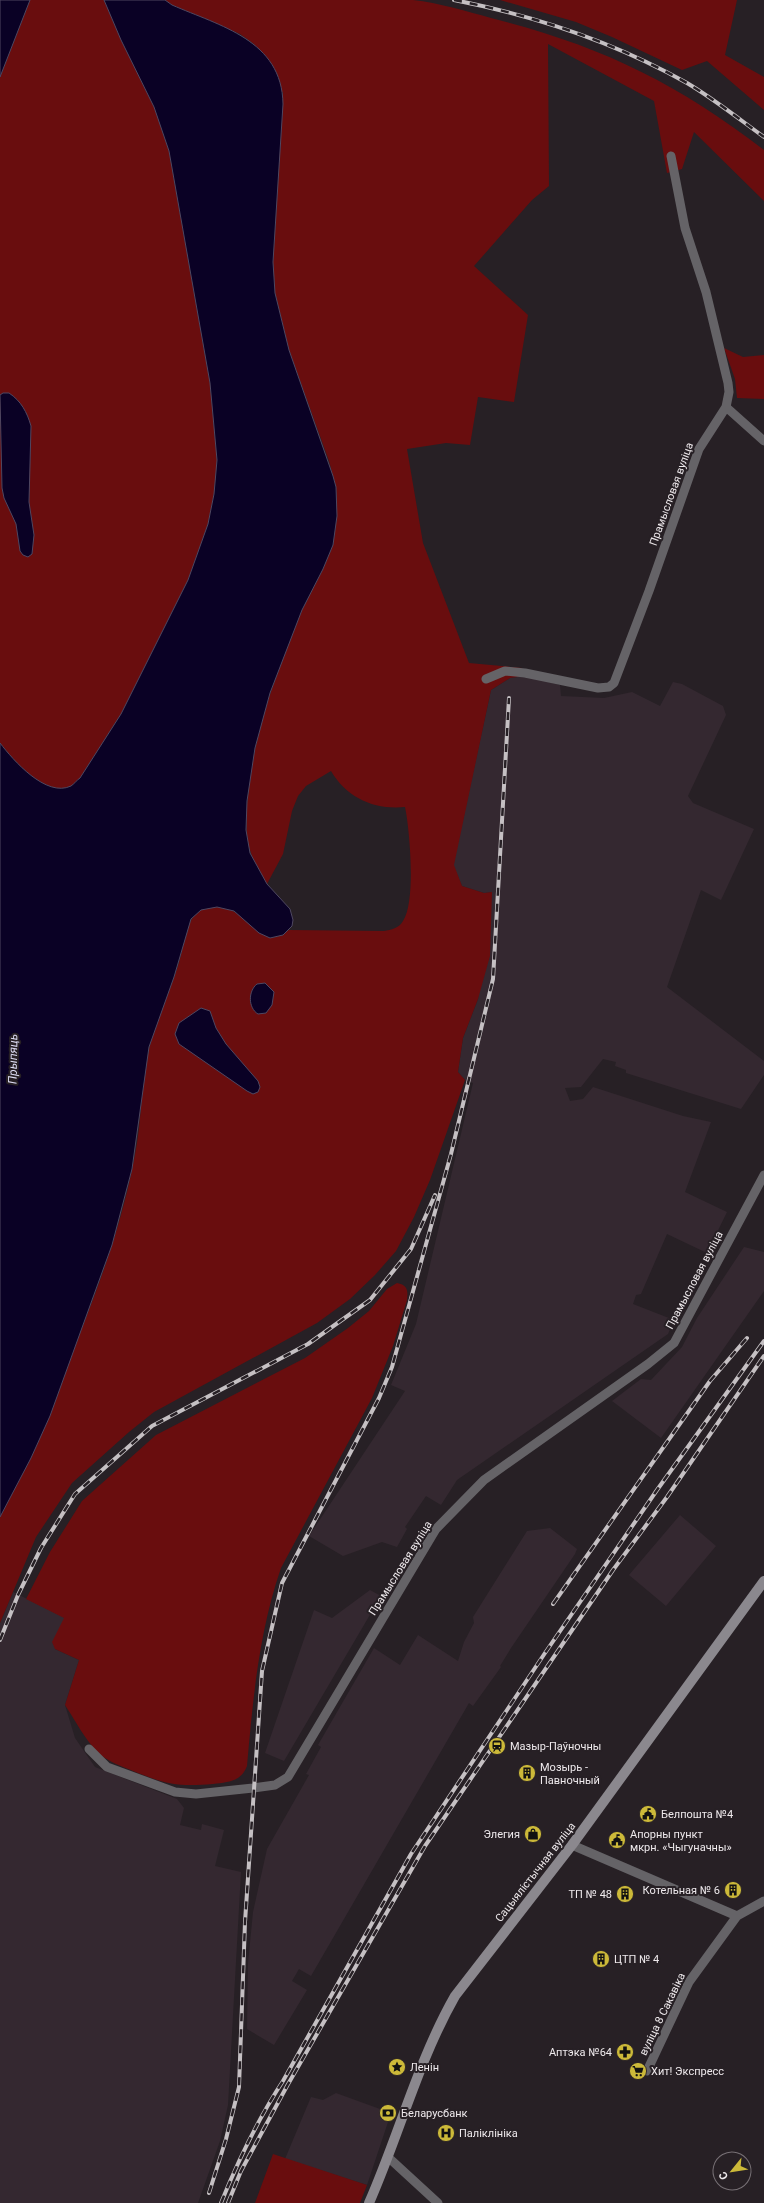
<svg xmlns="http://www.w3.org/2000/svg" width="764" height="2203" viewBox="0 0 764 2203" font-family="Roboto,sans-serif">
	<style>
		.built { fill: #342830 }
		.green { fill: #690d0e }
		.water { fill: #0a0125; stroke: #4e4761 }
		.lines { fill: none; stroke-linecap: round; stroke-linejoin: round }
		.street { stroke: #656367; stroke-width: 9 }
		.secondary { stroke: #8b888e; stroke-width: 10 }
		.rail-casing { stroke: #c5c0c3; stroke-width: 4 }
		.rail { stroke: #272025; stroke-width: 2.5; stroke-dasharray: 8; stroke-linecap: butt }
		.labels { text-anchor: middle; stroke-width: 4; stroke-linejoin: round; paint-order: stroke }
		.street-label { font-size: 11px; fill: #eee9ec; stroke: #272025 }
		.poi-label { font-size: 11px; fill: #eee9ec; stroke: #272025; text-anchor: start }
		.water-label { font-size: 12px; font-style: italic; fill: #dddcf3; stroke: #272025 }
	</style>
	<rect width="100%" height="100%" fill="#272025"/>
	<path class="built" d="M524 676 560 685 561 696 604 698 632 692 660 706 673 682 682 684 723 706 726 715 688 796 693 803 754 829 721 900 701 890 667 987 764 1061V1075L741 1109 626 1073V1070L615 1066 616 1062 603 1059 581 1087 565 1088 570 1101 583 1099 593 1087 683 1116 711 1122 685 1192 727 1212 707 1253 667 1234 641 1294 636 1295 633 1304 674 1320 668 1334 457 1480 441 1505 426 1496 405 1527 407 1529 397 1547 382 1542 343 1556 309 1536 405 1391 391 1385 416 1324 473 1083 465 1080 458 1072 463 1038 478 999 492 892 484 893 462 886 453 865 491 690 510 678Z
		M744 1247 764 1252V1291L661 1438 612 1401 641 1379 651 1380 682 1347 697 1318Z
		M680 1515 716 1546 666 1606 629 1575Z
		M550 1528 577 1549 575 1554 511 1648 500 1666 501 1667 473 1706 469 1703 311 1976 299 1969 292 1981 307 1990 274 2045 247 2029 248 1963 253 1912 267 1849 309 1775 306 1774 321 1747 318 1745 374 1648 400 1665 418 1635 458 1661 464 1642 474 1623 473 1617 527 1531Z
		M370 1590 381 1596 284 1761 265 1753 314 1610 332 1618Z
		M13 1592 65 1618 55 1649 79 1660 65 1705 75 1738 95 1767 177 1799 184 1808 180 1825 201 1830 202 1824 224 1830 215 1866 241 1872 228 2105 220 2141 198 2203H0V1623Z
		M336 2093 391 2113 367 2185 285 2159 311 2097 323 2100Z"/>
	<path class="green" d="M30 0H104L121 40 154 107 169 151 210 383 217 460 214 494 208 524 188 580 121 714 80 778C77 780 74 784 71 786 46 798 13 760 0 743V77Z
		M165 0C221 0 277 0 334 0 359 0 388 0 413 0 439 3 466 11 491 18 599 45 676 82 764 150V201L694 132 682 169 667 173 654 101 548 44 549 186 532 200 474 266 528 315 514 402 478 397 470 445 446 443 407 449 423 543 469 663 522 668 524 676 510 678 491 690 454 865 462 886 484 893 492 892 490 956 478 999 463 1038 458 1072 465 1080 430 1180 414 1217 396 1251 375 1275 350 1299 317 1323 154 1412 129 1432 72 1483 36 1537 0 1623V1517L10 1496C58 1382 117 1266 137 1143 142 1110 142 1077 150 1045 157 1015 172 988 180 959 184 945 185 924 197 913 221 892 251 924 270 938L276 937 289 930 384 931C391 930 399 928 403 921 416 902 410 831 405 807 374 810 347 798 331 771L306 786 298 796 292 811 283 854 267 884 255 864 247 842 246 815 251 766 264 712 283 657 302 610 323 569 333 545 337 516 336 487 329 461 289 350 275 293 273 262 283 93 254 44 240 34 172 5Z
		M500 0H737L725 55 764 77V110L707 61 682 70 612 37 576 22Z
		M724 348 743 357 764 355V399L737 398 735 379Z
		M397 1283C408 1285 408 1291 407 1300L393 1346 372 1398 281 1568C259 1632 253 1698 247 1766 241 1782 228 1782 213 1784 178 1787 165 1784 133 1771 124 1767 114 1764 105 1758 88 1746 77 1723 65 1705L79 1660 55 1649 52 1642 64 1618 26 1599 50 1552 82 1501 156 1435 305 1358 348 1328 369 1311 387 1289Z
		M273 2154 367 2185 360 2203H255Z"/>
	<path class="water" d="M0 0H30L0 77Z
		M104 0H165L172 5C220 26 282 40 283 104L273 262 275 293 289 350 333 476 336 487 337 516 333 545 323 569 302 610 270 693 255 748 247 801 246 830 250 853 267 884 290 909 293 920 292 926 283 935 270 938 259 933 234 911 217 907 201 910 191 919 174 977 149 1047 132 1169 112 1245 50 1416 31 1458 0 1517V743C13 760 46 798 71 786 74 784 77 780 80 778L121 714 188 580 208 524 214 494 217 460 210 383 169 151 154 107 121 40Z
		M3 393H9C21 401 27 412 31 426L29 502 34 535 32 554 28 557 23 555 20 551 16 524 4 498 2 488 0 395Z
		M265 983 274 992 272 1005 266 1013 258 1014C248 1008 248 991 257 984Z
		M201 1008 210 1011 216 1028 226 1044 258 1081 260 1087 258 1092 253 1094 247 1091 179 1044 175 1034 179 1023Z"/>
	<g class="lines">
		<path class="street" d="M726 407 764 441
			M486 679 505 671 525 673 598 688 609 687 614 683 649 591 699 449 726 407 729 392 728 383 706 292 685 228 671 156
			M89 1749 107 1767 175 1792 196 1794 253 1788 275 1785 288 1777 436 1529 484 1480 648 1364 674 1343 764 1175
			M572 1845 737 1916
			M647 2071 689 1982 737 1916 764 1901
			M389 2158 438 2203"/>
		<path class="secondary" d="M369 2203C399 2135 418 2061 455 1996L572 1845 764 1581"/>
		<g class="rail-casing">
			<path id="rail" d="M454 0C536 16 614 42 687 83 714 99 739 119 764 137
				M553 1604 710 1381 747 1338
				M0 1640 18 1595 41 1548 75 1494 152 1426 308 1344 370 1300 411 1249 435 1195
				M209 2193 226 2139 239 2087 245 1922 262 1671 282 1583 379 1398 392 1367 451 1154 493 979 509 698
				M221 2203C238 2161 258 2119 283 2081L411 1854 545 1653 657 1490 764 1341
				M228 2203 241 2171 287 2086 425 1846 613 1570 667 1497 764 1356"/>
		</g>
		<use href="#rail" class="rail"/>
	</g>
	<defs>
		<g id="station-disc" transform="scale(0.9)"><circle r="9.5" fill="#ccb939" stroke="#272025"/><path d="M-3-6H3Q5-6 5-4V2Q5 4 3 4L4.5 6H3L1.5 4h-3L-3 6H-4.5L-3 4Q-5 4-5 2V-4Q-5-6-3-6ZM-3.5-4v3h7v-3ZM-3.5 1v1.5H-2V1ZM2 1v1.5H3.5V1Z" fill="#111"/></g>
		<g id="building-disc" transform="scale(0.9)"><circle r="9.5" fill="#ccb939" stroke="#272025"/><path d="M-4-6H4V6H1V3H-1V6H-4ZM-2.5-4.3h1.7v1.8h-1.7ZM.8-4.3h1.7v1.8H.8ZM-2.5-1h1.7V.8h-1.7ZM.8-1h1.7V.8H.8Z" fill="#111"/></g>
		<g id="civic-disc" transform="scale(0.9)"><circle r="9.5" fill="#ccb939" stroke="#272025"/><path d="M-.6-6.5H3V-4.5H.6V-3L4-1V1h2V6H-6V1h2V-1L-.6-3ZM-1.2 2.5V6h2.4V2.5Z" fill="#111"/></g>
		<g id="shop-disc" transform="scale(0.9)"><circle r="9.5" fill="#ccb939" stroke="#272025"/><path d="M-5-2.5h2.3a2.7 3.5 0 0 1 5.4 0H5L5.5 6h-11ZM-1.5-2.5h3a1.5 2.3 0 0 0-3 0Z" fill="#111"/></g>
		<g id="pharmacy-disc" transform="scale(0.9)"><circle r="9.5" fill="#ccb939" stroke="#272025"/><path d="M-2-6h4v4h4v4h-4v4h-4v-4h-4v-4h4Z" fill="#111"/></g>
		<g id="sight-disc" transform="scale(0.9)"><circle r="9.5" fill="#ccb939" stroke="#272025"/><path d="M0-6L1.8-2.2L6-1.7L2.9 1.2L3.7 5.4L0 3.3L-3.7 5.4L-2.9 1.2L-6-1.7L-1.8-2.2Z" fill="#111"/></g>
		<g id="supermarket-disc" transform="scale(0.9)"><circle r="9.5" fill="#ccb939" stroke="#272025"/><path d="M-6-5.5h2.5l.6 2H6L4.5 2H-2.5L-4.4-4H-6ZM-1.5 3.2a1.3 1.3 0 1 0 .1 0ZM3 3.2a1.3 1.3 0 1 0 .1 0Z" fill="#111"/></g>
		<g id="bank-disc" transform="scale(0.9)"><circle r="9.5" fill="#ccb939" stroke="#272025"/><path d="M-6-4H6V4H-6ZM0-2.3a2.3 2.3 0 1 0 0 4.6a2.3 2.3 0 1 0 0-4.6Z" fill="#111"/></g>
		<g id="hospital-disc" transform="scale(0.9)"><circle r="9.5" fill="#ccb939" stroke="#272025"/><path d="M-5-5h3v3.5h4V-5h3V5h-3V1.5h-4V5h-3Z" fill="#111"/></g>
	</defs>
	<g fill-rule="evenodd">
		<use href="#station-disc" x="497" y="1746"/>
		<use href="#building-disc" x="527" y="1773"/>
		<use href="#civic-disc" x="648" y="1814"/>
		<use href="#shop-disc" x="533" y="1834"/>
		<use href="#civic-disc" x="617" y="1840"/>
		<use href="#building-disc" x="733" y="1890"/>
		<use href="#building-disc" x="625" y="1894"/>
		<use href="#building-disc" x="601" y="1959"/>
		<use href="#pharmacy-disc" x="625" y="2052"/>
		<use href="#sight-disc" x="397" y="2067"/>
		<use href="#supermarket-disc" x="638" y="2071"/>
		<use href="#bank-disc" x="388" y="2113"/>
		<use href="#hospital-disc" x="446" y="2133"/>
	</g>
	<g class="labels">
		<g class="street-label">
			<text transform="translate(671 494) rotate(-70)" y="4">Прамысловая вуліца</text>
			<text transform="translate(694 1280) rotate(-62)" y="4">Прамысловая вуліца</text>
			<text transform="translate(400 1568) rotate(-58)" y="4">Прамысловая вуліца</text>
			<text transform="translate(535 1872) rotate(-52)" y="4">Сацыялістычная вуліца</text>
			<text transform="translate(662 2014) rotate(-64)" y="4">вуліца 8 Сакавіка</text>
		</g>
		<g class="poi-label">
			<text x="510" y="1750">Мазыр-Паўночны</text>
			<text x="540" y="1771">Мозырь -<tspan x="540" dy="13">Павночный</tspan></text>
			<text x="661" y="1818">Белпошта №4</text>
			<text x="520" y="1838" text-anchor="end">Элегия</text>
			<text x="630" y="1838">Апорны пункт<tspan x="630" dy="13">мкрн. «Чыгуначны»</tspan></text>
			<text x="720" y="1894" text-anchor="end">Котельная № 6</text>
			<text x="612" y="1898" text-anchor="end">ТП № 48</text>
			<text x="614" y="1963">ЦТП № 4</text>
			<text x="612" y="2056" text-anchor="end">Аптэка №64</text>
			<text x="410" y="2071">Ленін</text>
			<text x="651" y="2075">Хит! Экспресс</text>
			<text x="401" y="2117">Беларусбанк</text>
			<text x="459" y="2137">Паліклініка</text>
		</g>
		<g class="water-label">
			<text transform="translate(13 1059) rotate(-89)" y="4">Прыпяць</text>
		</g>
	</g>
	<g transform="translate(732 2171) rotate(240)"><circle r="19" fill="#272025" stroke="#777075"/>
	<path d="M0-3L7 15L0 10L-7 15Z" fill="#ccb939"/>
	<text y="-6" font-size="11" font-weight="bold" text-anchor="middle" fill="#eee9ec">С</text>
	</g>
</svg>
